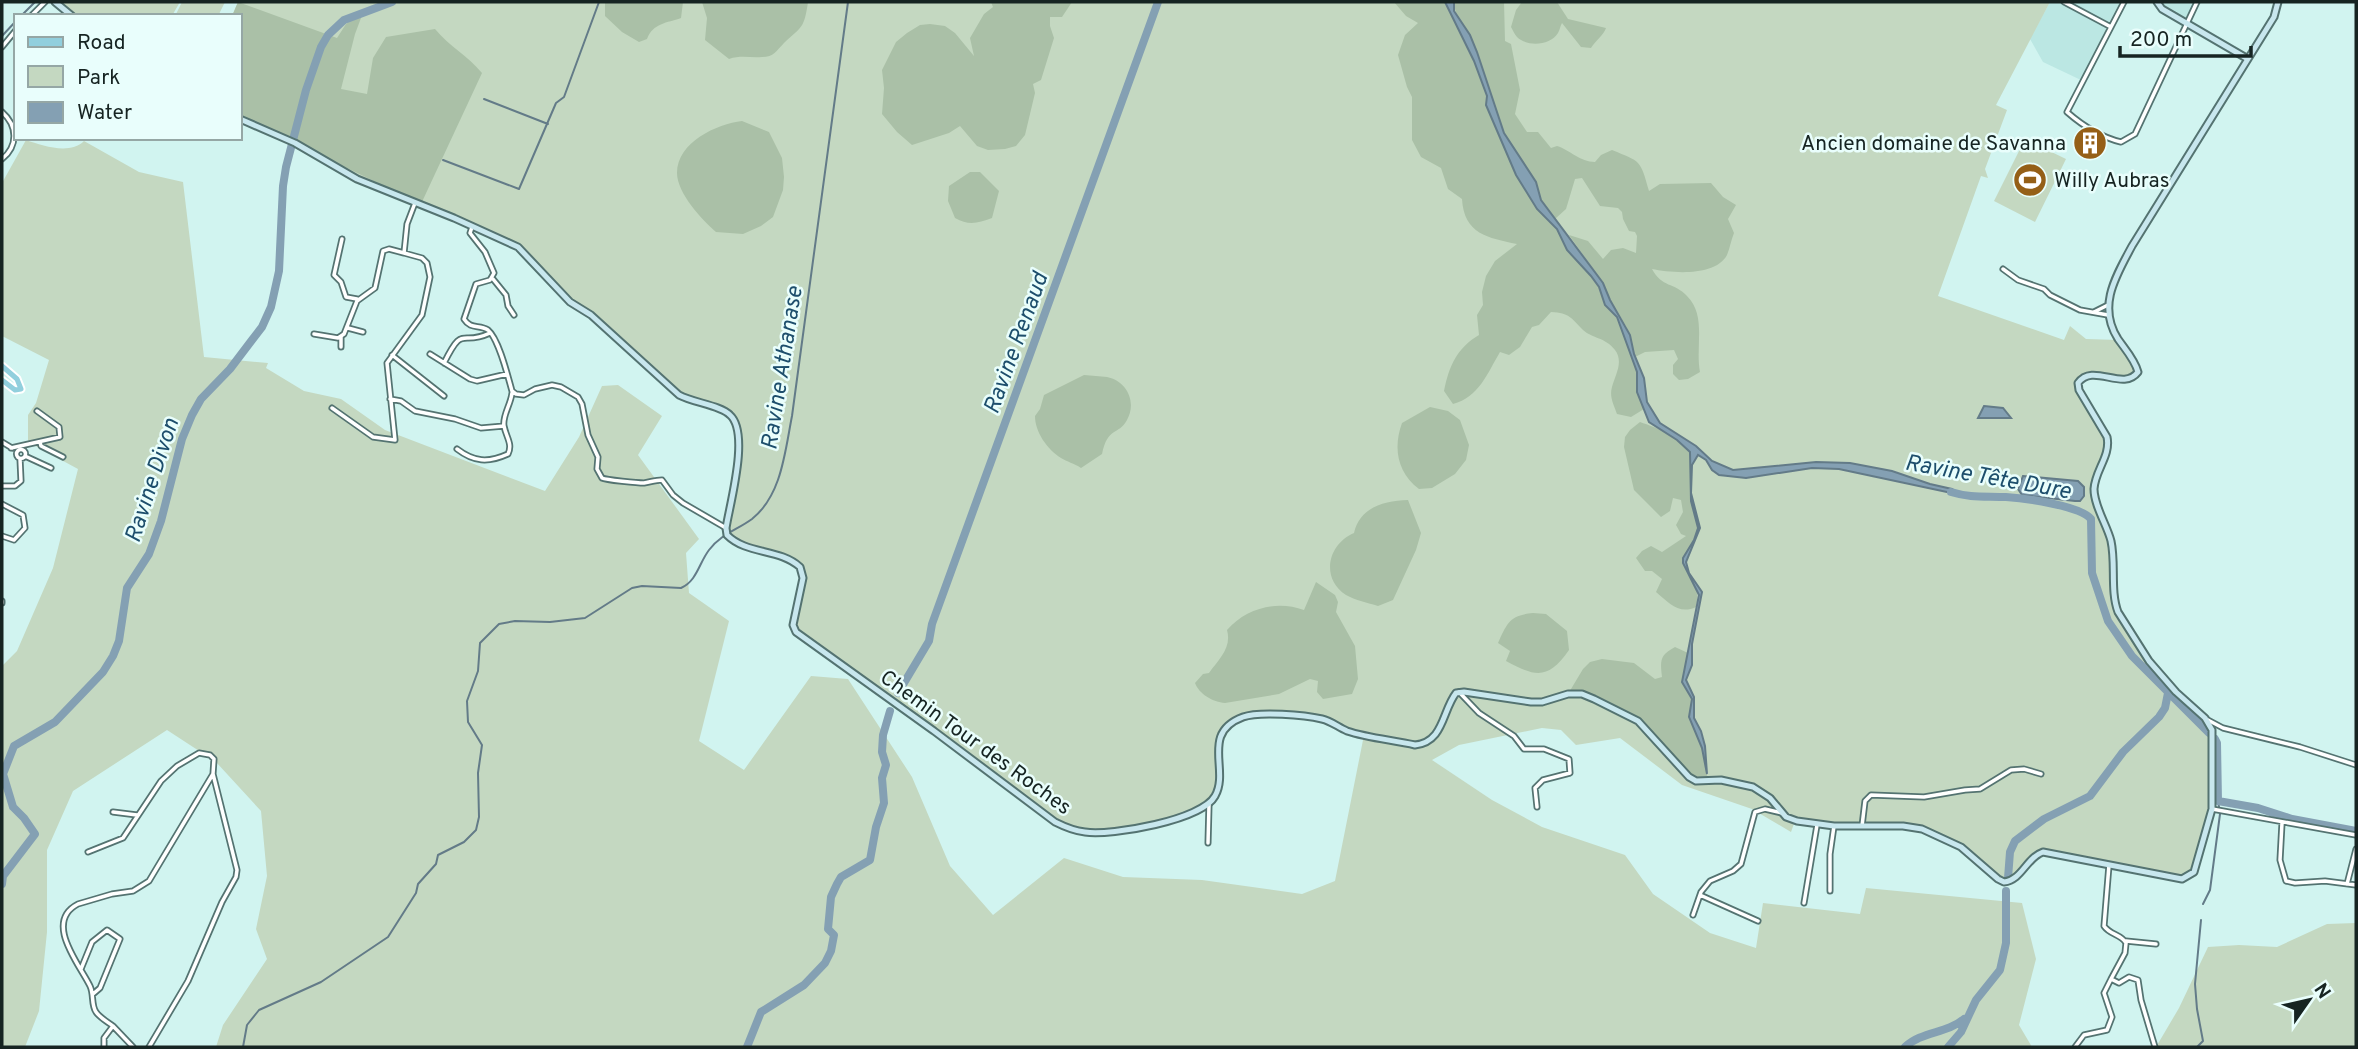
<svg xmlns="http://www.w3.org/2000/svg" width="2358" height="1049" viewBox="0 0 2358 1049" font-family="Overpass,sans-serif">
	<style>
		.built { fill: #bbe7e3 }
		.green { fill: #c4d8c1 }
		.forest { fill: #aac0a7 }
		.water { fill: #84a0b3; stroke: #637b88; stroke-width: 2 }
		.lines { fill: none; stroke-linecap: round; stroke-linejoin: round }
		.stream { stroke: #637b88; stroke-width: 2 }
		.river { stroke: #84a0b3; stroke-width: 8 }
		.street-casing { stroke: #547371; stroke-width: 7 }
		.secondary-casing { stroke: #547371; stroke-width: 9 }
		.primary-casing { stroke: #fff; stroke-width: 9 }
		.street { stroke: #fff; stroke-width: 3.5 }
		.secondary { stroke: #c8e7ee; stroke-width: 5 }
		.primary { stroke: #91cfdd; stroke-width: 5 }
		.labels { text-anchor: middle; stroke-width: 5; stroke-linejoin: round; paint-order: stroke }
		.poi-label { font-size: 21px; fill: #162422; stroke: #e9fefc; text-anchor: end }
		.street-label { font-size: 21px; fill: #162422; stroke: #e9fefc }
		.water-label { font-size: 23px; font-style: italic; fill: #1d4e6c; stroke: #e9fefc }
	</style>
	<rect width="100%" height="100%" fill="#d1f4f0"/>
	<path class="built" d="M2050 2H2124L2083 81 2043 62 2030 39Z
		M2157 2H2197L2187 23 2162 9Z"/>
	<path class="green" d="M57 2H180L173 14 167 16H75Z
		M182 2H225L218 16H175Z
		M238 2H2050L1996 105 2007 110 1985 169 1988 178 1981 176 1938 296 2064 340 2070 326 2086 339 2119 340 2137 366 2134 377 2091 376 2078 383 2108 445 2095 479 2094 494 2110 539 2115 604 2139 648 2211 727 2212 809 2194 872 2182 879 2058 854H2038L2017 877 2004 882 1961 847 1922 829 1834 826 1795 821 1791 832 1752 809 1682 785 1620 738 1576 745 1561 730 1542 728 1459 745 1432 760 1492 800 1542 827 1625 855 1653 894 1710 933 1756 948 1763 903 1860 914 1866 888 2022 903 2036 959 2019 1025 2032 1047H216L223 1025 267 959 256 929 267 876 261 811 216 762 167 730 73 791 47 850V932L39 1011 25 1047H2V666L17 651 53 568 78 469 28 442V415L36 403 49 360 2 336V183L26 140C43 146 70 155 84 141L139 172 183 182 204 357 268 363 266 368 304 391 341 399 385 430 545 491 579 437 602 386 618 385 662 416 638 455 699 539 686 553 689 593 729 621 699 741 744 770 811 676 848 679 912 777 950 866 993 915 1064 858 1123 877 1202 880 1302 894 1335 881 1364 735 1347 731 1322 719 1261 714 1233 722 1223 733 1217 747 1219 787 1216 794 1199 812 1138 828 1087 833 1055 822 794 629 802 570 791 560 745 548 727 535 740 447 732 417 679 395 620 340 570 302 518 247 357 179 295 143 240 116V16H232Z
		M2025 139 2066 159 2035 222 1994 201Z
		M2356 923V1047H2156L2179 1008 2208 947 2239 945 2277 947 2327 924Z"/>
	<path class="forest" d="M238 2 337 38 346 24 364 10 355 34 341 89 367 94 373 58 386 37 435 29C449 46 468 56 482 73L421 204 240 116V16H232Z
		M605 2H683L681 18C667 23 653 23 647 39L639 42 622 32 605 16Z
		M702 2H808C804 29 802 26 784 43 776 51 774 57 762 57 750 58 741 55 729 59L705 40 707 18Z
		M991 2H1072L1062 17H1050V26L1054 38 1041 80 1033 84 1035 93 1025 135 1016 146 1005 149 988 150 977 146 960 126 949 133 912 145 897 132 882 114 884 88 882 70 896 42 907 33 920 25 930 24 945 26 955 33 974 56 970 38 984 14 993 7Z
		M1394 2H1445L1474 61 1487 96 1486 105 1516 175 1537 209 1557 229 1566 248 1591 276 1599 288 1608 309 1617 317 1637 372 1636 386 1644 405V409L1631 417 1617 414C1614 405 1609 397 1612 387 1615 375 1624 362 1615 350 1605 337 1593 339 1583 330 1571 318 1570 313 1551 312L1539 325 1532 327 1520 347 1509 355 1500 352C1487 374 1479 397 1453 404L1444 391C1449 366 1457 348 1479 335L1477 315 1483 305 1482 292 1486 276 1495 261 1517 244C1488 238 1464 234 1462 199L1448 189 1441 168 1421 157 1412 140V97L1407 87 1398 55 1405 35 1418 23 1406 16Z
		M1454 2H1504L1505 41 1511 44 1520 90 1515 114 1527 132H1538L1551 148 1557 146C1570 150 1580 162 1595 162L1601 155 1612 150C1641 162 1640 159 1649 191L1660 184 1711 183 1723 197 1736 205 1728 219 1734 233C1731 240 1730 248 1727 255 1715 277 1672 273 1652 269 1662 288 1674 282 1687 296 1707 316 1695 346 1700 372L1688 379 1679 380 1673 374V365L1678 359 1674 350 1645 352 1635 357 1627 328 1610 300 1603 283 1569 235 1588 241 1603 259 1611 250 1623 248 1636 253 1637 236 1635 232 1629 231 1623 219 1622 212 1618 208 1600 206 1582 178 1575 179 1566 209 1555 219 1541 200 1536 182 1504 133 1477 52 1470 35 1456 15Z
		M1522 2H1557L1568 19 1606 28C1604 35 1595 41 1591 48L1581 47 1562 23C1560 26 1560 30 1558 33 1550 46 1527 47 1517 37 1514 34 1513 30 1511 27L1516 10Z
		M742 121 769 132 782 158 784 177 783 190 773 217 761 226 743 234 716 232C702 220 677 193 677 173 677 142 717 124 742 121Z
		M970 172H980L999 191 992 218C978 223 969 226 955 218L948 201 949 186Z
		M1084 375C1092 376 1100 376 1107 377 1127 381 1137 402 1127 420 1118 436 1108 426 1102 454L1081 468C1074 463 1067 462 1061 458 1047 449 1035 432 1035 416L1040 409 1044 395Z
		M1430 407 1448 411 1460 420 1469 445 1466 460 1455 474 1432 488 1419 489C1397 472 1393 448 1402 423Z
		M1640 422C1657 428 1681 436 1690 452L1691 501 1698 527 1694 540 1683 558C1687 580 1702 584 1696 607 1679 615 1669 603 1656 592L1662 579 1652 571H1645L1636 558 1642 551 1651 546 1662 552 1686 536 1681 534 1676 525 1683 512 1681 500 1673 498 1670 511 1661 517 1634 490 1624 447 1625 437 1630 430Z
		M1408 500 1421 533 1416 550 1393 600 1378 606C1368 603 1355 600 1346 595 1320 578 1328 544 1354 533 1360 507 1384 501 1408 500Z
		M1316 582 1335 595 1338 602 1336 612 1355 646 1358 679 1352 694 1323 699 1317 692 1318 681 1310 679 1279 694 1225 703C1213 702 1199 694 1195 683L1203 674 1209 673C1219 659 1232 648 1227 630 1246 608 1277 600 1304 610Z
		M1533 613 1546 614 1567 631 1569 650C1548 680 1536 677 1506 661L1510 651 1498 643C1507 623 1510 615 1533 613Z
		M1675 647 1688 653 1683 685 1692 699 1690 717 1702 748 1707 774 1706 782 1696 781 1645 727 1594 699 1568 694 1583 669 1590 662 1602 659 1634 663 1655 679 1662 677C1660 660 1660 655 1675 647Z"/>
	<path class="water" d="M1445 2H1454V11L1470 35 1477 52 1504 133 1536 182 1541 200 1603 283 1610 300 1630 335 1634 354 1644 378 1647 402 1660 423 1696 446 1712 461 1733 470 1816 462 1850 463 1892 471 1930 484 1952 489 1961 495 1839 469 1812 468 1746 478 1719 475 1712 470 1706 460 1698 455 1692 465 1691 493 1700 528 1686 562 1689 573 1702 592 1692 644V665L1686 680 1694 697V718L1701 731 1705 746 1707 774 1702 748 1689 717 1692 699 1682 682 1699 595 1683 563V558L1694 540 1698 528 1691 501 1690 452 1677 440 1649 422 1637 392V372L1617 317 1605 305 1599 287 1591 276 1567 250 1557 229 1537 209 1516 175 1486 105 1487 96 1474 61Z
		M1984 406 2003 408 2011 418H1978Z
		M2023 476 2078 481 2084 487V496L2080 501H2075L2022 495 2018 489Z"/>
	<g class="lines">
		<path class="stream" d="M21 16 35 2
			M2 36 16 21
			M484 99 548 124
			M443 160 519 189 556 103 564 97 599 2
			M2218 801 2219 807
			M2203 904 2210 890 2220 814
			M243 1047 247 1025 259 1010 321 982 388 937 416 893 418 884 436 864 438 855 464 842 476 830 479 817 478 773 482 745 468 722 467 701 478 671 480 643 499 624 515 621 550 622 585 618 632 588 642 586 681 588C697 581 699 563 709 550 721 534 737 530 752 519 782 495 785 451 792 416L848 2
			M2197 1047 2203 1041 2197 1009 2195 984 2201 920"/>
		<path class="river" d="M1951 492C1970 498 1986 496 2006 497 2024 498 2081 506 2091 519L2092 573 2108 621 2132 656 2209 733
			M898 693 929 641 932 624 1158 2
			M2215 739 2217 743 2218 801 2258 808 2292 819 2356 831
			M2008 878 2010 852 2015 841 2044 819 2090 796 2123 752 2159 717 2165 708 2168 693
			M2 884 3 876 35 834 24 818 13 807 3 774 14 746 55 722 103 672 113 656 119 641 127 588 149 554 161 521 182 439 192 415 201 399 230 369 252 340 262 327 271 307 279 271 283 186 286 167 306 90 321 47 328 35 344 20 392 2
			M747 1047 761 1012 804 985 825 963 831 951 834 935 828 929 831 897 837 884 841 877 870 860 876 827 884 803 882 778 886 765 882 752 883 735 890 711
			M1905 1047C1922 1031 1946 1034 1964 1019
			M1948 1047 1961 1032 1976 1000 2000 970 2006 943V891"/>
		<g class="street-casing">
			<path id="street" d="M2064 2 2111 27
				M2124 2 2067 112C2083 126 2100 137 2121 142L2135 134 2197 2
				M31 16 45 2
				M2 47 16 30
				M2 112C18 126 18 146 2 159
				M472 227 470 233 485 252 494 273 490 280 476 284 464 319C471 330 479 324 488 330 499 339 508 377 512 391L516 394 524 395 535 389 552 385 561 387 578 397 582 404 588 435 598 457 597 469 602 478C606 480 638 483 644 483 650 482 656 480 662 480L673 495 683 503 726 528
				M342 239 334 275 341 282 346 297 357 299
				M2003 269 2018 280 2044 289 2050 295 2080 310 2108 315
				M493 279 506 295 508 306 514 315
				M2094 312 2108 305
				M348 328 363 332
				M314 334 338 338 344 334 357 301 375 288 383 251 389 249 404 253
				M341 337V347
				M430 354 470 379 477 381 507 374
				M392 355 444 396
				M444 363C464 323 460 347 490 333
				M390 399 401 401 415 411 455 419 481 428 504 426
				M332 408 373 437 395 440 387 363 422 315 430 277 427 263 422 258 404 253 407 224 415 203
				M2 442 12 448
				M40 442 41 446 63 457
				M11 448 60 437 59 427 37 411
				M457 449C474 462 488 463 508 454 513 444 506 437 504 426 502 416 511 404 512 393
				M16.5 454a4.5 4.5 0 1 1 9 0a4.5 4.5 0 1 1-9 0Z
				M25 456 51 468
				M2 486H15L21 481 20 459
				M2 504 23 515 25 528 14 540 2 536
				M2 601V603
				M1459 692 1479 713 1514 736 1524 749H1544L1569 759 1570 773 1543 780 1535 788 1537 807
				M2206 719 2223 728 2300 747 2356 765
				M2212 809 2356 835
				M113 812 137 815
				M2282 823 2280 860 2286 881 2295 883 2325 881 2356 885
				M1862 826 1865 801 1871 795 1924 797 1965 790 1980 789 2011 770 2024 769 2041 774
				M1208 843 1209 805
				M88 852 123 838 161 781 177 766 199 753 210 755 214 759 213 774 149 881 133 891 112 894 78 904C43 922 80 965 90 986 94 994 91 1005 96 1012 100 1018 108 1022 113 1026
				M2109 865 2104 926C2110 935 2121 934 2126 943L2125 953 2111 979 2119 983 2129 977 2138 980 2141 1000 2155 1047
				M2347 884 2356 849
				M1830 891V854L1834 826
				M1700 895 1758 921
				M1804 903 1817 825
				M1693 915 1701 892 1710 881 1733 871 1741 864 1755 812 1765 809 1782 813
				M2126 941 2156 944
				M81 969 92 942 107 930 120 939 100 988 93 994
				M104 1047V1038L113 1026 133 1047
				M149 1047 188 981 222 902 236 877 237 870 213 774
				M2075 1047 2084 1035 2107 1030 2112 1017 2104 993 2111 979"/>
		</g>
		<g class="secondary-casing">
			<path id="secondary" d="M55 2 72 16
				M2157 2 2162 9 2248 59
				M240 119 295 143 357 179 454 218 518 247 570 302 591 315 679 395C694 403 720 405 730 415 750 433 730 503 726 528L727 535C747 555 779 548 800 567L803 578 793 625 796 632 934 731 1055 822C1065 827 1074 831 1085 832 1112 836 1202 820 1215 796 1230 770 1200 733 1243 717 1259 711 1305 715 1322 719 1331 721 1338 727 1347 731 1368 738 1393 740 1415 745 1444 742 1442 711 1456 693L1464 692 1531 702H1542L1568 694H1582L1594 699 1638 721 1689 777 1696 781 1721 780 1753 787 1770 798 1786 817 1797 821 1834 826H1903L1922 829 1961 847 1998 879 2004 882C2022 880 2026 858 2043 852L2182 879 2194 872 2212 809V730L2205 718 2176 692 2149 661 2118 612C2110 591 2116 564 2111 541 2107 525 2094 506 2094 489 2095 470 2111 456 2107 437L2079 390 2078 383C2093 362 2123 392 2138 372 2135 360 2125 349 2118 339 2097 306 2116 276 2132 246L2274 17 2278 2"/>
		</g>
		<g class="primary-casing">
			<path id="primary" d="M2 366 17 379 21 389 15 390 2 380"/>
		</g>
		<use href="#street" class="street"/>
		<use href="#secondary" class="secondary"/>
		<use href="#primary" class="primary"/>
	</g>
	<defs>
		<g id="building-disc" transform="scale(1.75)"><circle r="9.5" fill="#955f17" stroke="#e9fefc"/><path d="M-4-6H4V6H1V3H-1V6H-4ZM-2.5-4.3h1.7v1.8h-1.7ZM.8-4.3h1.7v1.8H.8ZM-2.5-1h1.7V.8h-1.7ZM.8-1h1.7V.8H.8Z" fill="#fff"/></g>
		<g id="stadium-disc" transform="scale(1.75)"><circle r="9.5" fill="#955f17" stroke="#e9fefc"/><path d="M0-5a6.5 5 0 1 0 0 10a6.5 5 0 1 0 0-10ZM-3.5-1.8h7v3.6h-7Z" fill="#fff"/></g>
	</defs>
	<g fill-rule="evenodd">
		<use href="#building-disc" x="2090" y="143"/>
		<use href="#stadium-disc" x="2030" y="180"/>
	</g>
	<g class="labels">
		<g class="poi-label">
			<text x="2066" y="150">Ancien domaine de Savanna</text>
			<text x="2054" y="187" text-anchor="start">Willy Aubras</text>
		</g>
		<g class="street-label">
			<text transform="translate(976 742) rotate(36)" y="7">Chemin Tour des Roches</text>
		</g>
		<g class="water-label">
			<text transform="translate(1015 343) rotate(-70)" y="8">Ravine Renaud</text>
			<text transform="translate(781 368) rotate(-81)" y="8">Ravine Athanase</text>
			<text transform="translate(1988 476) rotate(10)" y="8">Ravine Tête Dure</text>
			<text transform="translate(151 480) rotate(-72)" y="8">Ravine Divon</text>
		</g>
	</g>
	<rect width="2358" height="1049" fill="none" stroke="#162422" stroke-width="7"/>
	<rect x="14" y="14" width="228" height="126" fill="#e9fefc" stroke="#95a7a5" stroke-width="2"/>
	<rect x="28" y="37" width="35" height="10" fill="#91cfdd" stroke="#95a7a5" stroke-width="2"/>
	<text x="77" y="49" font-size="21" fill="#162422">Road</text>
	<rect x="28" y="66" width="35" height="21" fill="#c4d8c1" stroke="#95a7a5" stroke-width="2"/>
	<text x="77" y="84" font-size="21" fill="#162422">Park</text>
	<rect x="28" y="102" width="35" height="21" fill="#84a0b3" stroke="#95a7a5" stroke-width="2"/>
	<text x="77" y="119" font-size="21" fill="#162422">Water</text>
	<g transform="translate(2309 1000) rotate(56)" stroke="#e9fefc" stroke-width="5" paint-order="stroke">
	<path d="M0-5L12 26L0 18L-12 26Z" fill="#162422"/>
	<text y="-10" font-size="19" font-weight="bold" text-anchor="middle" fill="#162422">N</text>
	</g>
	<path d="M2120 46v10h131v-10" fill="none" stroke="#162422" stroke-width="3.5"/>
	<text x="2130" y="46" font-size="21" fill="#162422" stroke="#e9fefc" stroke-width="5" paint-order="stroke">200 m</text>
</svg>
